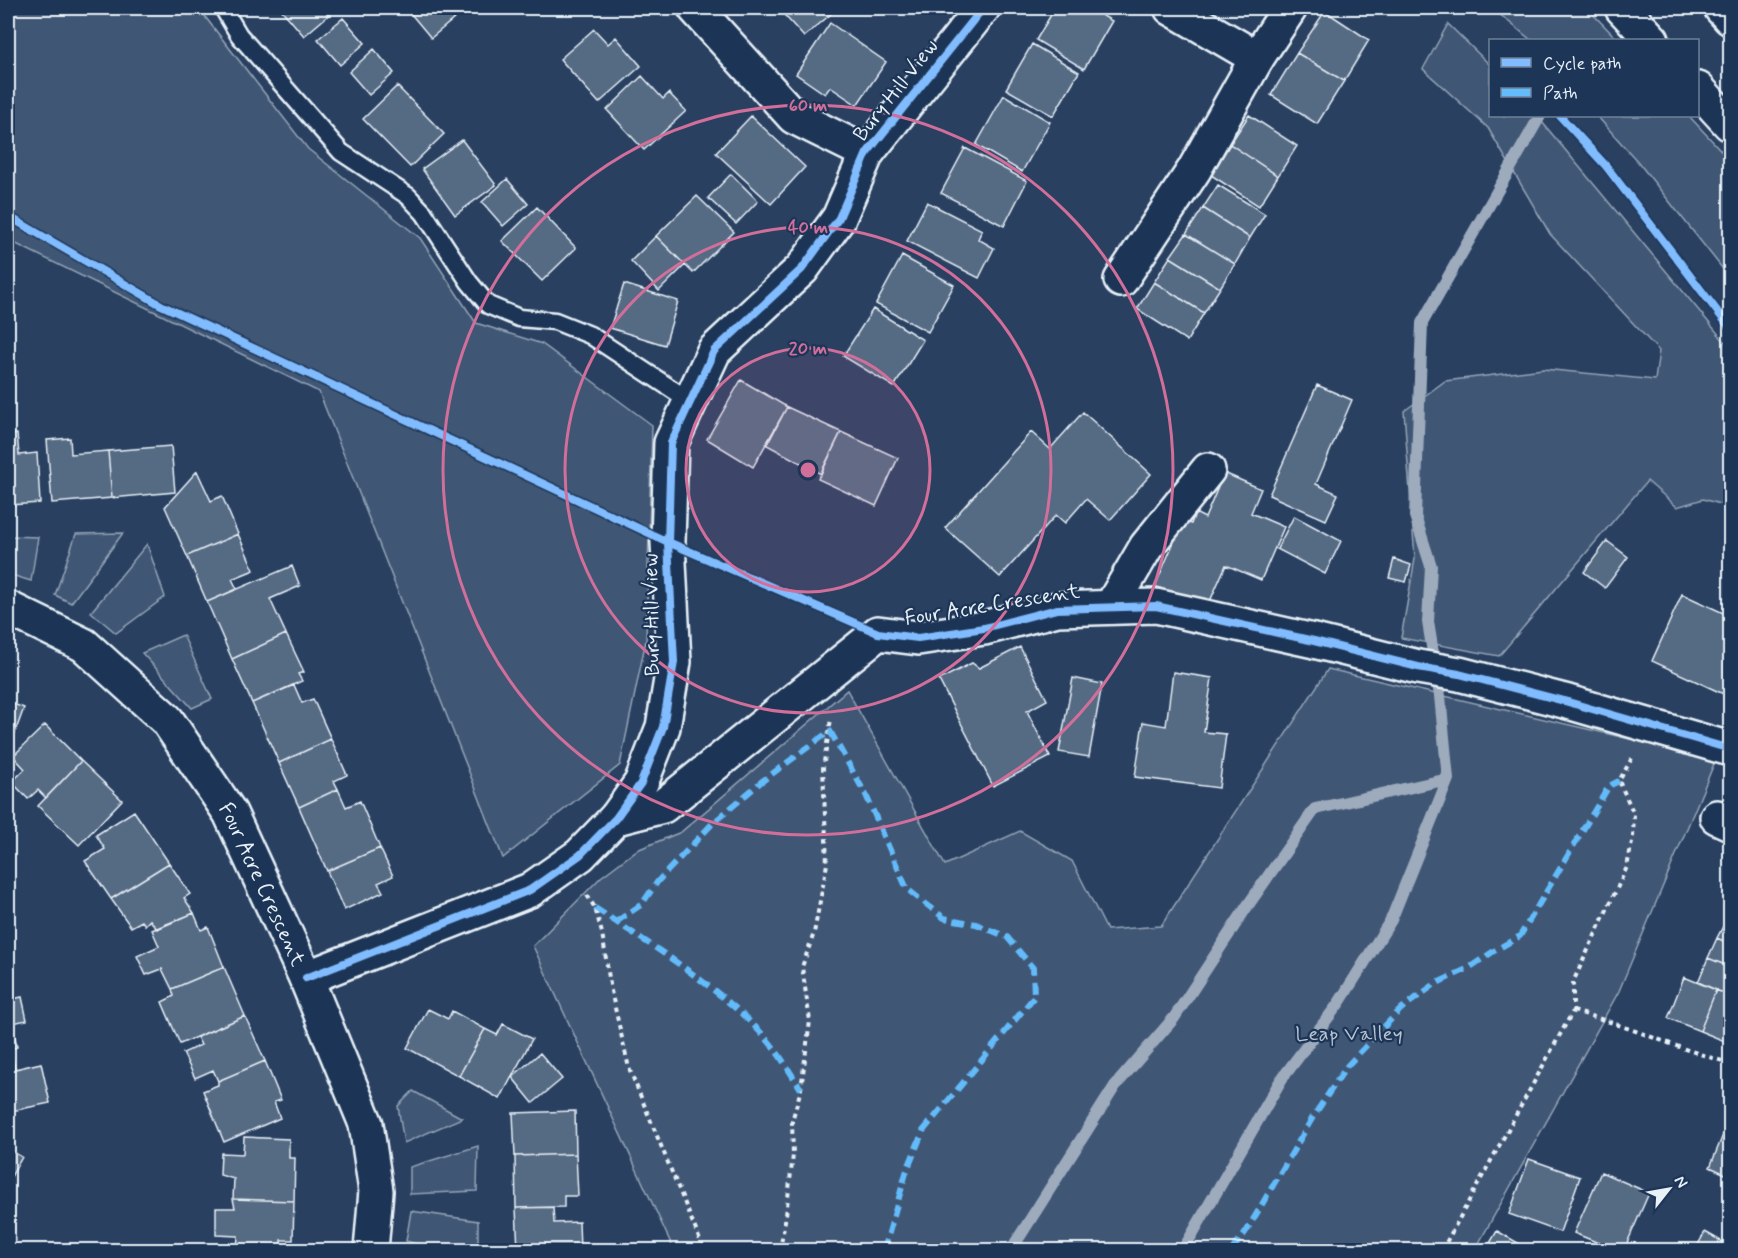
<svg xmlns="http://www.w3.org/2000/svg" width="1738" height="1258" viewBox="0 0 1738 1258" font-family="Mynerve,sans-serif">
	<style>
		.green { fill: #415774; stroke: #94a4b6; stroke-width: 1.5 }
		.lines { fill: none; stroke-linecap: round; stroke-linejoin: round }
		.stream { stroke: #9dabbd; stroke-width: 12 }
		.building { fill: #556a83; stroke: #e8f1f8; stroke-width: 1.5 }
		.service-casing { stroke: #e8f1f8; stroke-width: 21 }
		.minor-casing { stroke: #e8f1f8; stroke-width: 38 }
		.trunk-casing { stroke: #e8f1f8; stroke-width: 38 }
		.path { stroke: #e8f1f8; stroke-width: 4; stroke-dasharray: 4.5 4.5; stroke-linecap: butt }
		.service { stroke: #1d3557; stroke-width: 16 }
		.minor { stroke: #1d3557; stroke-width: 33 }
		.trunk { stroke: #1d3557; stroke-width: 33 }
		.quiet { stroke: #63bbfa; stroke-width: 6; stroke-dasharray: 12 6; stroke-linecap: butt }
		.cycleway-casing { stroke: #1d3557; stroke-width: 11 }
		.cycleway { stroke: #80bcff; stroke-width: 8 }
		.ring { fill: none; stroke: #d16f9a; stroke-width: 3 }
		.labels { text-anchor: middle; stroke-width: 4.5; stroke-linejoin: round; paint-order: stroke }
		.street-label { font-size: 21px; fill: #e8f1f8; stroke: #1d3557 }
		.park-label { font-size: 21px; fill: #b6c3d0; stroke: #1d3557 }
		.centre { fill: #d16f9a; stroke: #1d3557; stroke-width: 3 }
		.ring-label { font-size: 18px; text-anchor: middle; font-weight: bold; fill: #d16f9a; stroke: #1d3557; stroke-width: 4.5; stroke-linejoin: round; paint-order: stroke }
	</style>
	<rect width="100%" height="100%" fill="#294061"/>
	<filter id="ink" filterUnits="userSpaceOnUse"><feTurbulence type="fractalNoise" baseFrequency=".0167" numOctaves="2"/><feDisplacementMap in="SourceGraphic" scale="12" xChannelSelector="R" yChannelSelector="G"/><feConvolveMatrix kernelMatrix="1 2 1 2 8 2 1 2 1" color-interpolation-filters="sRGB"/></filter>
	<g filter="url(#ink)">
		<path class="green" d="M8 8H202L206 18 308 149 420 238 476 323 542 344 652 425 646 640 620 765 503 858 319 392 8 240Z
			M1492 8H1587L1618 40H1531Z
			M1448 24 1490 65V116H1537L1730 348V507L1703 499 1677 507 1647 481 1499 656 1401 638 1415 559 1404 411 1445 381 1543 369 1655 380 1659 351 1550 234 1488 128 1423 69Z
			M1597 116H1689L1730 160V278L1638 162Z
			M123 533 71 603 55 595 76 534Z
			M8 536 38 537 31 581 8 574Z
			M147 544 165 597 116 633 91 612Z
			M183 635 212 699 192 708 142 653Z
			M1328 669 1716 759 1619 991 1475 1250H674L533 946 601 877 637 850 681 832 847 690 945 865 1020 831 1072 861 1107 930 1161 926Z
			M413 1091 462 1118 404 1143 398 1106Z
			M478 1146 477 1191 410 1194V1167Z
			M411 1211 478 1221V1250H438L406 1241Z"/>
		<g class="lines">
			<path class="stream" d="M1011 1250 1115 1086 1174 1018 1246 908 1315 809 1448 779
				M1183 1250 1281 1080 1339 1003 1391 920 1448 779 1440 696 1428 622 1431 566 1415 516 1422 323 1540 116"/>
		</g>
		<path class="building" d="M280 8H337L304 36Z
			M406 8H467L431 38Z
			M778 8H838L804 37Z
			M1055 8H1089L1112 21 1084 69 1036 40Z
			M1325 11 1369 40 1344 81 1297 53Z
			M343 18 365 43 340 65 318 39Z
			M830 23 886 62 857 105 830 87 825 94 796 74Z
			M594 29 608 44 616 37 641 66 599 103 560 59Z
			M1032 44 1079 72 1053 116 1006 89Z
			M374 49 394 73 369 95 349 72Z
			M1297 53 1344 81 1317 124 1271 95Z
			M642 76 663 99 669 93 686 111 644 150 607 110Z
			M397 86 444 134 410 167 363 119Z
			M1004 95 1050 122 1022 172 976 145Z
			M1249 115 1297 146 1278 176 1230 144Z
			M751 116 805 167 771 204 716 153Z
			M462 140 496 185 455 215 422 169Z
			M1230 144 1278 176 1259 206 1211 175Z
			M965 148 1027 181 1004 226 941 193Z
			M731 174 758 201 736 224 708 198Z
			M507 179 528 204 503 226 482 202Z
			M1218 185 1265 214 1250 238 1203 208Z
			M697 196 734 232 693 273 656 236Z
			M927 202 982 230 978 239 994 248 979 278 907 241Z
			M537 207 576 248 542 281 502 241Z
			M1203 208 1250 238 1235 264 1186 234Z
			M1186 234 1235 264 1220 288 1170 257Z
			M656 236 685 265 659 291 631 261Z
			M902 256 954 285 928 332 876 304Z
			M1170 257 1220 288 1204 313 1154 282Z
			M1154 282 1204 313 1187 341 1137 309Z
			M624 284 678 301 665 345 610 328Z
			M873 309 923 340 894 387 843 356Z
			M741 380 787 407 753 467 707 439Z
			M1317 385 1352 400 1316 484 1338 494 1326 520 1269 495Z
			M787 407 841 432 821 474 767 445Z
			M1083 412 1151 474 1110 520 1086 499 1065 523 1056 515 1000 577 945 528 1031 432 1050 449Z
			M841 432 898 458 876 506 818 479Z
			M17 434 19 455 37 453 40 503 9 505 8 435Z
			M70 438 71 454 108 451 112 498 52 503 47 440Z
			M171 446 175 492 112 498 108 451Z
			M197 471 211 501 222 496 238 534 187 556 165 507Z
			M1224 473 1261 489 1251 513 1284 527 1261 580 1226 565 1207 608 1155 586 1183 521 1191 524 1195 513 1205 518Z
			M1294 516 1341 541 1325 574 1277 549Z
			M238 534 254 570 232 579 237 589 207 602 187 556Z
			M1607 541 1628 557 1605 588 1584 572Z
			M1394 559 1411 565 1406 582 1389 578Z
			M292 566 300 586 270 599 286 634 232 659 207 602Z
			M1682 594 1730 616V697L1652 661Z
			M286 634 304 672 298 674 302 681 252 703 232 659Z
			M1020 647 1047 700 1027 711 1050 757 993 786 939 680 972 663 979 668Z
			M1173 672 1212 678 1204 732 1226 734 1219 788 1135 777 1143 722 1166 726Z
			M1073 678 1102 684 1089 757 1059 752Z
			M294 685 302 703 313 699 331 739 279 763 252 703Z
			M8 702 24 708 13 738 8 736Z
			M45 725 81 761 46 798 38 790 28 799 12 782 25 769 13 756Z
			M331 739 347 775 334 781 338 789 299 807 279 763Z
			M81 761 122 800 79 845 38 806Z
			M338 789 346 807 360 801 380 848 327 871 299 807Z
			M134 811 169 863 111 899 85 861 105 849 96 835Z
			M380 848 393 876 378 883 383 892 344 910 327 871Z
			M169 863 190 894 184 898 194 913 157 929 150 920 145 925 142 921 131 927 111 899Z
			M194 913 201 930 208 927 224 967 172 989 162 969 146 975 137 956 159 946 152 930Z
			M1729 915H1730V944L1717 938Z
			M1717 938 1730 944V967L1708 958Z
			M1708 958 1730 967V996L1698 982Z
			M224 967 245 1016 180 1044 162 1002 174 996 172 989Z
			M1684 977 1716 990 1700 1031 1668 1018Z
			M1716 990 1730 996V1034L1727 1042 1700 1031Z
			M22 997 27 1020 12 1023 17 1047 8 1050V1000Z
			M428 1009 448 1019 452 1011 485 1029 459 1076 407 1048Z
			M245 1016 265 1061 218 1081 213 1070 195 1078 183 1053 201 1045 197 1037Z
			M503 1024 532 1039 500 1099 459 1076 485 1029 497 1035Z
			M11 1049 15 1069 41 1063 50 1103 11 1111 8 1095V1050Z
			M540 1053 562 1079 533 1103 512 1077Z
			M265 1061 281 1100 274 1102 280 1118 224 1142 203 1091 218 1085V1081Z
			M575 1111 576 1154 515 1156 513 1113Z
			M1723 1135 1730 1138V1176L1710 1167Z
			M244 1137 289 1139V1158H295L294 1201 233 1199 234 1179 220 1175 221 1153 243 1154Z
			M8 1149 22 1157 8 1182Z
			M576 1154 578 1196H564V1207L516 1208 515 1156Z
			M1529 1159 1580 1177 1560 1232 1509 1214Z
			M1601 1172 1649 1193 1624 1250H1616L1574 1233Z
			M233 1199 294 1201 293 1240H281V1250H237L238 1236 216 1235V1208H235Z
			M553 1207 554 1223 579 1222 580 1250H518L516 1208Z
			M1497 1231 1525 1247 1523 1250H1486Z
			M1705 1232 1730 1246V1250H1695Z"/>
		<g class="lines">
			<g class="service-casing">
				<path id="service" d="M223 8 239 35 341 152 408 196 424 213 469 282 488 305 519 318 555 321 590 335 690 401"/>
			</g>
			<g class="minor-casing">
				<g id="minor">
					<path d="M695 8 794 117 867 153"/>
					<path d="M1171 8 1257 58 1290 8"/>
					<path d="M1121 280 1194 170 1257 58"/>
					<path d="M1111 607 1146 547 1208 470"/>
					<path id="s1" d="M8 608 84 645 167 720 230 813 306 978 366 1124 376 1191 371 1250"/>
					<path d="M1717 817 1730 823"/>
					<path d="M616 818 663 806 878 633 918 638 984 628 1057 609 1156 606 1314 641 1418 667 1459 674 1568 702 1730 749"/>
					<path d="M306 978 530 890 580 855 616 818 641 783 663 727 674 662 668 542 671 443 714 351 802 269 839 218 867 153 983 8"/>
				</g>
			</g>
			<g class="trunk-casing">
				<path id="trunk" d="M1622 8 1652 40
					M1721 8 1730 18
					M1698 89 1730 124"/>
			</g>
			<path class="path" d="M587 895 595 908 602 933 611 991 629 1068 704 1250
				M1573 1011C1627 1025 1677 1049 1730 1063
				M780 1250 786 1215 793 1155 792 1121 801 1089 810 1021 802 967 814 933 827 864 823 768 831 719
				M1442 1250 1573 1011V982L1627 867 1633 837 1634 814 1619 781 1632 758"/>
			<use href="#service" class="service"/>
			<use href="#minor" class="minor"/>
			<use href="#trunk" class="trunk"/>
			<path class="quiet" d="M595 908C652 946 717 985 764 1036 778 1051 789 1071 801 1089
				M616 922 642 904 658 881 712 824 761 782 830 731 866 795 907 889 944 918 976 924 1007 937 1033 968 1034 997 923 1131 906 1173 884 1250
				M1232 1250 1247 1230 1313 1117 1347 1066 1401 1009 1435 984 1469 968 1494 951 1520 936 1609 786 1619 781"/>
			<g class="cycleway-casing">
				<path id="cycleway" d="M1560 116 1606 166 1730 328
					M8 216 161 305 668 542 878 633 918 638 984 628 1057 609 1156 606 1314 641 1418 667 1459 674 1568 702 1730 749
					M306 978 530 890 580 855 616 818 641 783 663 727 674 662 668 542 671 443 714 351 802 269 839 218 867 153 983 8"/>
			</g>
			<use href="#cycleway" class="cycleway"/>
		</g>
	</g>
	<circle cx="808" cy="470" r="122" fill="#d16f9a" fill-opacity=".12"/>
	<g class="ring">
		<circle cx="808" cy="470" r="122"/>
		<circle cx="808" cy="470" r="243"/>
		<circle cx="808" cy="470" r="365"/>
	</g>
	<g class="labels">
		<g class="street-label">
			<text transform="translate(895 90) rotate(-52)" y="7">Bury Hill View</text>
			<text transform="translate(992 604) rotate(-9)" y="7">Four Acre Crescent</text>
			<text transform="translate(651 615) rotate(-91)" y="7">Bury Hill View</text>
			<text dy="7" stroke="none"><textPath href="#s1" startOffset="387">Four Acre Crescent</textPath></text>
		</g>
		<g class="park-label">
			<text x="1349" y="1040">Leap Valley</text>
		</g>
	</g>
	<circle cx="808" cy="470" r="9" class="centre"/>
	<g class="ring-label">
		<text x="808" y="111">60 m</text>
		<text x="808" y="233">40 m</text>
		<text x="808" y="354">20 m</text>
	</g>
	<rect width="1738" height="1258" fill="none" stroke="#1d3557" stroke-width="30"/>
	<rect x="15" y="15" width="1708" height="1228" fill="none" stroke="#e8f1f8" stroke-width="2" filter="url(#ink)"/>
	<rect x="1489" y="39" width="210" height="78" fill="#1d3557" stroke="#6e8097" stroke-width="1.5"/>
	<rect x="1501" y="58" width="30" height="9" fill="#80bcff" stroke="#6e8097" stroke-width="1.5"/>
	<text x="1543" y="69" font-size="18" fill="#e8f1f8">Cycle path</text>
	<rect x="1501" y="88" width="30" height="9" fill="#63bbfa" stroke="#6e8097" stroke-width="1.5"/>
	<text x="1543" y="99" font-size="18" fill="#e8f1f8">Path</text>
	<g transform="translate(1669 1189) rotate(59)" stroke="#1d3557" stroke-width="4.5" paint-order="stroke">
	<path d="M0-4.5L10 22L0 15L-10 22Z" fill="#e8f1f8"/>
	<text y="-9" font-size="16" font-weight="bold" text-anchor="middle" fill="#e8f1f8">N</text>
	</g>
</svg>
